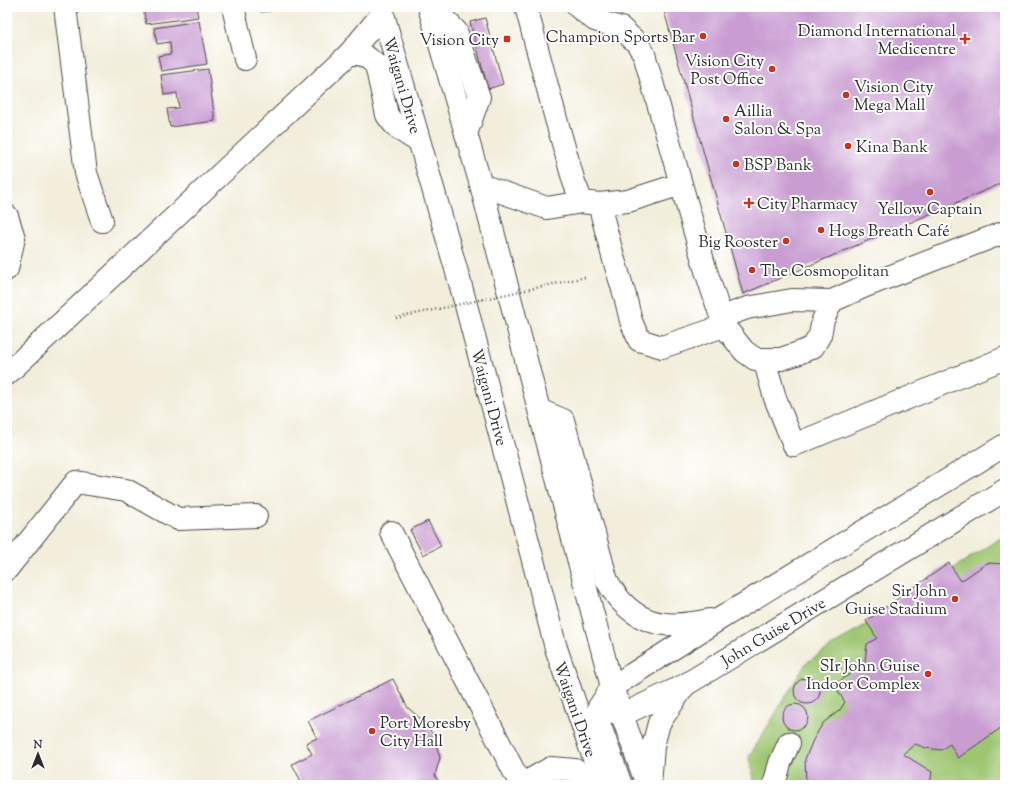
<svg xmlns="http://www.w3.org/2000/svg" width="1012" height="792" viewBox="0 0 1012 792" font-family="'Sorts Mill Goudy',serif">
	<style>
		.green { fill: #9ec671; stroke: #64784e }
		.building { fill: #c99dd2 }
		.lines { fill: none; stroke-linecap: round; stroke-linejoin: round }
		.minor-casing { stroke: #494845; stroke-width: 24 }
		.highway-casing { stroke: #494845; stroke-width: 24 }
		.minor { stroke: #fff; stroke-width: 22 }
		.highway { stroke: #fff; stroke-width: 22 }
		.path-bridge { stroke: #494845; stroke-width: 2.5; stroke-dasharray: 1 3; stroke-linecap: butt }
		.poi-dot { fill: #c8321e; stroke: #fff; stroke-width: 1.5 }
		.labels { text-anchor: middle; stroke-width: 4; stroke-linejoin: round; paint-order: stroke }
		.poi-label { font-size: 16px; fill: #2b2b2b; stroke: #fff; text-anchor: start }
		.street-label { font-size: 16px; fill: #2b2b2b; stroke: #fff }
	</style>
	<rect width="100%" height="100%" fill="#fff"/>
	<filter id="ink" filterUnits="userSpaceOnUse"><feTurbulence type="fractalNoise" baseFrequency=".025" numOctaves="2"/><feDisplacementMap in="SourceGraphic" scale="8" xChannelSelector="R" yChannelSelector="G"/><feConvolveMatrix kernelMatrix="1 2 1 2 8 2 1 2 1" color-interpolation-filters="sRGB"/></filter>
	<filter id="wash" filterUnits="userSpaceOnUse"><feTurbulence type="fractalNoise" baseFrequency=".012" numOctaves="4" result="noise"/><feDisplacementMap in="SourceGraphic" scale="16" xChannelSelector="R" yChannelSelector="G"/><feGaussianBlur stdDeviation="0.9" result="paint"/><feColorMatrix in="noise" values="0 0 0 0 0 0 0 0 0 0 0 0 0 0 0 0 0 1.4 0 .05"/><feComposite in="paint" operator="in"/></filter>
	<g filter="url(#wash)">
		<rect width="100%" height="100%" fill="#f2eedb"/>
		<path class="green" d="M1005 535V785H754L749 757 806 663Z"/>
		<g id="blocks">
			<path class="building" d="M143 7H196L198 17 146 24Z
				M260 7H292L293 8 261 12Z
				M663 7H1005V182L743 294Z
				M485 18 503 84 488 89 470 22Z
				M199 21 207 64 161 71 158 56 171 54 170 42 157 44 154 28Z
				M208 69 215 121 170 127 167 109 179 108 177 93 164 95 161 75Z
				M428 521 441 546 423 555 410 530Z
				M949 563 961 581 987 563 1005 564V725L958 758 950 744 941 750 926 748 915 744 903 754 932 772 930 785H806L805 759 813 740 823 723 840 710 845 702 834 685 866 663 865 661 867 644 877 638 866 621Z
				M794 691a13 13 0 1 1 26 0a13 13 0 1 1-26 0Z
				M393 679 408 708 427 724 435 740 440 758 435 775 440 785H303L292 764 312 754 306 743 317 738 308 721Z
				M782 717a13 13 0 1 1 26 0a13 13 0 1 1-26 0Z"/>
		</g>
	</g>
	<g filter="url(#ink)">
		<use href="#blocks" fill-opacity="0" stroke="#494845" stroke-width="1"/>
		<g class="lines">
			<g class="minor-casing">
				<path id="minor" d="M65 7 86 173 102 221
					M233 7 245 59
					M432 7 456 31 479 97 466 134
					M526 7 556 119 574 182 582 202
					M578 7 595 20 621 28 637 43 644 54 681 184
					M481 185 547 208 582 202 599 204 628 201 681 184 706 271 724 326 744 351 755 359H781L799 353 813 347 820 335 823 320 832 301 863 287 1005 232
					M599 204 614 260 625 296 631 321 639 340 662 347 724 326
					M7 216 14 238 7 269
					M722 317 747 308 792 300 832 301
					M764 359 775 398 794 445 1005 358
					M7 374 349 54
					M391 532 521 785
					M7 569 76 482 126 490 178 519 256 516
					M521 785 551 768 575 770 598 785
					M774 785 780 763 789 743"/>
			</g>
			<g class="highway-casing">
				<path id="highway" d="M381 7 462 290 556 648 603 785
					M429 7 481 185 539 410 612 687 647 785
					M349 54H360L368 58 376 65 387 115 393 123 399 129 419 142
					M349 54 383 13
					M539 410 563 420 607 581C611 587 615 595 621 601 646 629 676 627 710 620
					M608 710 622 715 685 685 1005 490
					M621 785 599 723V707L612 687 721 618 1005 445
					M650 785 653 746 659 723 684 686"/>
			</g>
			<use href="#minor" class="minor"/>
			<use href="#highway" class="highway"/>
			<path class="path-bridge" d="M396 318 586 277"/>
		</g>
	</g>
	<g class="poi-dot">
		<circle cx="703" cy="36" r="4"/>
		<rect x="503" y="35" width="8" height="8" rx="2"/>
		<path d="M963 33h4v4h4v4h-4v4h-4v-4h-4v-4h4z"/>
		<circle cx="772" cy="69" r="4"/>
		<circle cx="846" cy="95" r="4"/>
		<circle cx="726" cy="119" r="4"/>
		<circle cx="848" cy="146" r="4"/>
		<circle cx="736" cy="164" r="4"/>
		<circle cx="930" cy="192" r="4"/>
		<path d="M747 197h4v4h4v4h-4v4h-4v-4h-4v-4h4z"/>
		<circle cx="821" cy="230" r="4"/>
		<circle cx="786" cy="241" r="4"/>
		<circle cx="752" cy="270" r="4"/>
		<circle cx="955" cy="599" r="4"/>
		<circle cx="928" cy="674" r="4"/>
		<circle cx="372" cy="731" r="4"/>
	</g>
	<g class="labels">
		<g class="poi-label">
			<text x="956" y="36" text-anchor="end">Diamond International<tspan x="956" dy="18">Medicentre</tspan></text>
			<text x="695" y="42" text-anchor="end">Champion Sports Bar</text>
			<text x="499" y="45" text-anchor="end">Vision City</text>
			<text x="764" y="66" text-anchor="end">Vision City<tspan x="764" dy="18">Post Office</tspan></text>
			<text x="854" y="92">Vision City<tspan x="854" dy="18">Mega Mall</tspan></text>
			<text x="734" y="116">Aillia<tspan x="734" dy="18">Salon &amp; Spa</tspan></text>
			<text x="856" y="152">Kina Bank</text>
			<text x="744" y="170">BSP Bank</text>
			<text x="757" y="209">City Pharmacy</text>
			<text x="930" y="214" text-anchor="middle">Yellow Captain</text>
			<text x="829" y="236">Hogs Breath Café</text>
			<text x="778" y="247" text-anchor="end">Big Rooster</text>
			<text x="760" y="276">The Cosmopolitan</text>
			<text x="947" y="596" text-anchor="end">Sir John<tspan x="947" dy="18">Guise Stadium</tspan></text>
			<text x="920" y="671" text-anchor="end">SIr John Guise<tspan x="920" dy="18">Indoor Complex</tspan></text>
			<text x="380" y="728">Port Moresby<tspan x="380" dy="18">City Hall</tspan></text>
		</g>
		<g class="street-label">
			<text transform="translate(403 85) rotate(74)" y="6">Waigani Drive</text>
			<text transform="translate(490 397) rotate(75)" y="6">Waigani Drive</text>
			<text transform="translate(773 631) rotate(-31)" y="6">John Guise Drive</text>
			<text transform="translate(576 709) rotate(71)" y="6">Waigani Drive</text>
		</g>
	</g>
	<rect width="1012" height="792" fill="none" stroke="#fff" stroke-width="24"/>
	<g transform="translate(38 754)" stroke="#ffffff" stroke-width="3" paint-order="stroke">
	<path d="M0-3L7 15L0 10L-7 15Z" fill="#2b2b2b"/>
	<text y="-6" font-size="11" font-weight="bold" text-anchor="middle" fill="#2b2b2b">N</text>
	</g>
</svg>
